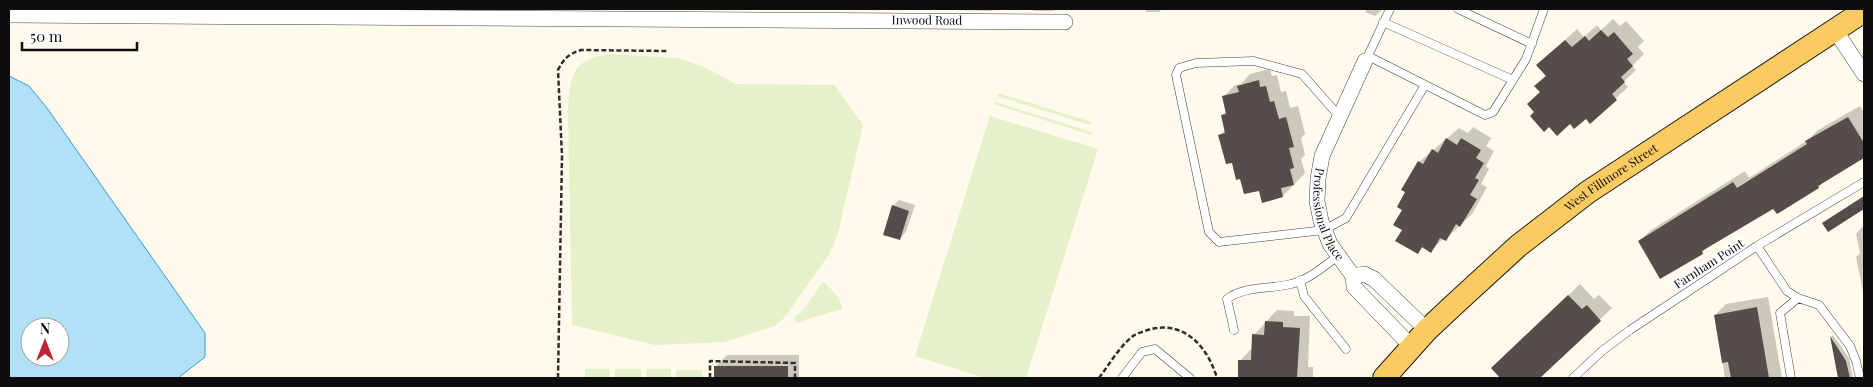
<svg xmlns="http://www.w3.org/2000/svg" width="1873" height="387" viewBox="0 0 1873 387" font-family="'Playfair Display',serif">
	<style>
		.pitch { fill: #e5f1c8 }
		.water { fill: #b1e1f7; stroke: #379bcf; fill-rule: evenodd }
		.shadow { fill: #0003 }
		.building { fill: #554d49 }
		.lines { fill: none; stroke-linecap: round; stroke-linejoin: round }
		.service-casing { stroke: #404040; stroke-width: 9 }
		.minor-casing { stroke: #404040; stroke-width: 16 }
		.primary-casing { stroke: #1e1e1e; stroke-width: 24 }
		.path { stroke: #2f2f2f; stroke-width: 2.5; stroke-dasharray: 5 2.5; stroke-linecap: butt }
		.service { stroke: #fff; stroke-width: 8 }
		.minor { stroke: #fff; stroke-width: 15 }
		.primary { stroke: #facb61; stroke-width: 22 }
		.labels { text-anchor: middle; stroke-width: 5; stroke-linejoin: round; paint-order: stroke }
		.street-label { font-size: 12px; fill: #0d0d0d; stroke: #fff }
	</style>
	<rect width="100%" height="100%" fill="#fffaec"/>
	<path class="pitch" d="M610 54 677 58 702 66 736 84 834 85 863 125 838 233 830 253 784 318 775 326 724 342 655 345 572 325 568 114C570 79 568 60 610 54Z
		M998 93 1091 122 1090 125 997 96Z
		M995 102 1092 132 1091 135 994 104Z
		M990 116 1098 149 1026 378H985L915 356Z
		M823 281C831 289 841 298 842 309L804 320 798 323 794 318 805 308Z
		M585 369H610V378H585Z
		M615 369H641V378H615Z
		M646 369H671V378H646Z
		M676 370H702V378H676Z"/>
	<path class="water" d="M9 76 29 86 47 108 205 333V357L178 378H9ZM30 327H60V357H30Z"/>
	<path class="shadow" d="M957 9H994L992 11 957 10Z
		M1033 9H1056L1054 11H1033Z
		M1146 9H1162L1159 12H1146Z
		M1367 9H1383L1375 16 1365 12Z
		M1613 19 1620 26 1626 21 1644 41 1638 47 1644 54 1632 66 1636 70 1623 82 1628 87 1590 122 1586 117 1570 123 1536 112 1541 92 1536 86 1546 75 1538 65 1577 29 1584 37 1597 25 1601 30Z
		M1270 69 1272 76 1277 75 1281 92 1286 91 1290 108 1298 106 1305 134 1301 138 1305 155 1301 159 1305 173 1283 196 1260 189 1241 177 1220 135 1226 129 1222 115 1227 111 1223 97 1235 85 1241 84 1250 74Z
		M1860 106 1864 113V157L1826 179 1818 188 1774 207 1709 245 1702 253 1639 241 1651 230 1745 171 1749 178 1808 140 1818 130Z
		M1473 127 1491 138 1486 146 1494 151 1486 166 1489 169 1481 184 1487 187 1472 214 1446 239 1444 238 1431 251 1423 247 1418 252 1403 229 1404 209 1419 162 1459 128 1468 133Z
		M899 200 915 205 906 232 900 239 893 206Z
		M1864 225V296L1856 257 1860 253 1856 234Z
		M1580 284 1594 299 1599 295 1612 308 1538 378H1502L1493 368Z
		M1768 297 1782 378H1725L1715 315 1726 304Z
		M1277 310 1294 311V316H1310L1308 367H1313V378H1239L1240 361 1251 349H1253L1254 335Z
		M1833 335 1849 358 1853 378H1839L1831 337Z
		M727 355H799V378H715V367Z"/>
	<path class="building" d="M1601 30 1608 37 1614 32 1633 54 1627 59 1633 66 1621 77 1625 82 1612 94 1617 100 1590 124 1586 119 1574 129 1570 124 1557 136 1549 127 1544 132 1530 116 1534 112 1527 104 1540 92 1534 86 1546 76 1536 65 1565 40 1572 47 1585 36 1589 41Z
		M1259 80 1260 87 1266 86 1270 102 1274 101 1279 119 1286 117 1294 147 1289 148 1294 168 1290 169 1294 185 1281 188 1283 197 1262 203 1259 191 1244 194 1240 179 1236 180 1232 163 1226 164 1218 135 1225 133 1221 115 1226 114 1222 96 1239 92 1237 86Z
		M1848 117 1864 143V158L1818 186 1819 188 1777 214 1773 209 1702 251 1703 254 1660 279 1638 241 1733 182 1737 188 1807 144 1805 141Z
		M1446 138 1457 145 1461 138 1481 150 1476 158 1484 163 1475 178 1479 180 1470 195 1477 199 1460 227 1456 224 1446 241 1440 238 1431 253 1422 247 1418 254 1395 241 1402 230 1393 225 1402 210 1397 207 1405 192 1401 190 1418 161 1423 164 1432 149 1438 153Z
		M1864 196V209L1828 232 1822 223Z
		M892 205 909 211 900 240 883 235Z
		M1568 295 1582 309 1587 305 1601 321 1540 378H1500L1491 368Z
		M1757 307 1769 378H1731L1728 362 1722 363 1714 315Z
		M1265 321 1283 322V327L1300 328 1297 378H1238V360H1251L1252 334 1264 335Z
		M1830 336 1846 361 1850 378H1838Z
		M714 366H788V378H714Z"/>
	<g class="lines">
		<g class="service-casing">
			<path id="service" d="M1458 9 1532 44
				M1383 22 1513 80
				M1368 56 1485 115 1493 112 1526 59 1544 9
				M1366 60 1390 9
				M1340 117 1302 74 1254 61 1196 63 1179 68 1176 75 1209 232 1219 242 1324 230 1346 218 1425 85
				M1757 246 1864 182
				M1300 280 1304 296 1346 349
				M1234 330 1227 299C1244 286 1271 289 1291 284 1309 280 1324 266 1338 256
				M1122 378 1142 352 1155 349 1190 378
				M1573 378 1602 351 1630 330 1757 246 1787 291 1798 298 1819 305 1850 346 1856 361 1860 378
				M1791 378 1780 313 1798 298"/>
		</g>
		<g class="minor-casing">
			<g id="minor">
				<path id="s1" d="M9 15C361 16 713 18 1065 22"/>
				<path d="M1835 30 1864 74"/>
				<path id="s2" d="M1365 61 1322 156 1318 179 1317 201 1321 221 1330 244 1353 276 1354 287 1412 347"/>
				<path d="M1353 276 1364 274 1374 279 1427 330"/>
			</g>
		</g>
		<g class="primary-casing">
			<g id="primary">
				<path id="s3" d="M1384 378 1427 330 1457 302 1518 246 1588 192 1864 11"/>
			</g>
		</g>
		<path class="path" d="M558 378 562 156 558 70C564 58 569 54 581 50L668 51
			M710 378V361L795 363V378
			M1099 378C1109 365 1119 347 1133 336 1137 333 1145 331 1151 329 1186 321 1208 348 1217 378"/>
		<use href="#service" class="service"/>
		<use href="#minor" class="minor"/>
		<use href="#primary" class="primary"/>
	</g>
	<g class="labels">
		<g class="street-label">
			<text dy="4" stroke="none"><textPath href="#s1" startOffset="918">Inwood Road</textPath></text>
			<text dy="4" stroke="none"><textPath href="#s3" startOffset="304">West Fillmore Street</textPath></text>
			<text dy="4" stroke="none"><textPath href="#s2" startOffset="165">Professional Place</textPath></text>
			<text transform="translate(1709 264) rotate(-33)" y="4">Farnham Point</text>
		</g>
	</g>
	<rect width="1873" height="387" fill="none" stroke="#0d0d0d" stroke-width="20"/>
	<g transform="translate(45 342)"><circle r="24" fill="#ffffff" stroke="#9e9e9e"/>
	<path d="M0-4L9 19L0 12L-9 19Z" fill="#be2334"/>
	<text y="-8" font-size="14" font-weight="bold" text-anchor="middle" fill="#0d0d0d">N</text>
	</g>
	<path d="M22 42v8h115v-8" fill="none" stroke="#0d0d0d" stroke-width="2.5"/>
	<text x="30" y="42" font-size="15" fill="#0d0d0d" stroke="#ffffff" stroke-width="4" paint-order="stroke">50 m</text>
</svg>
